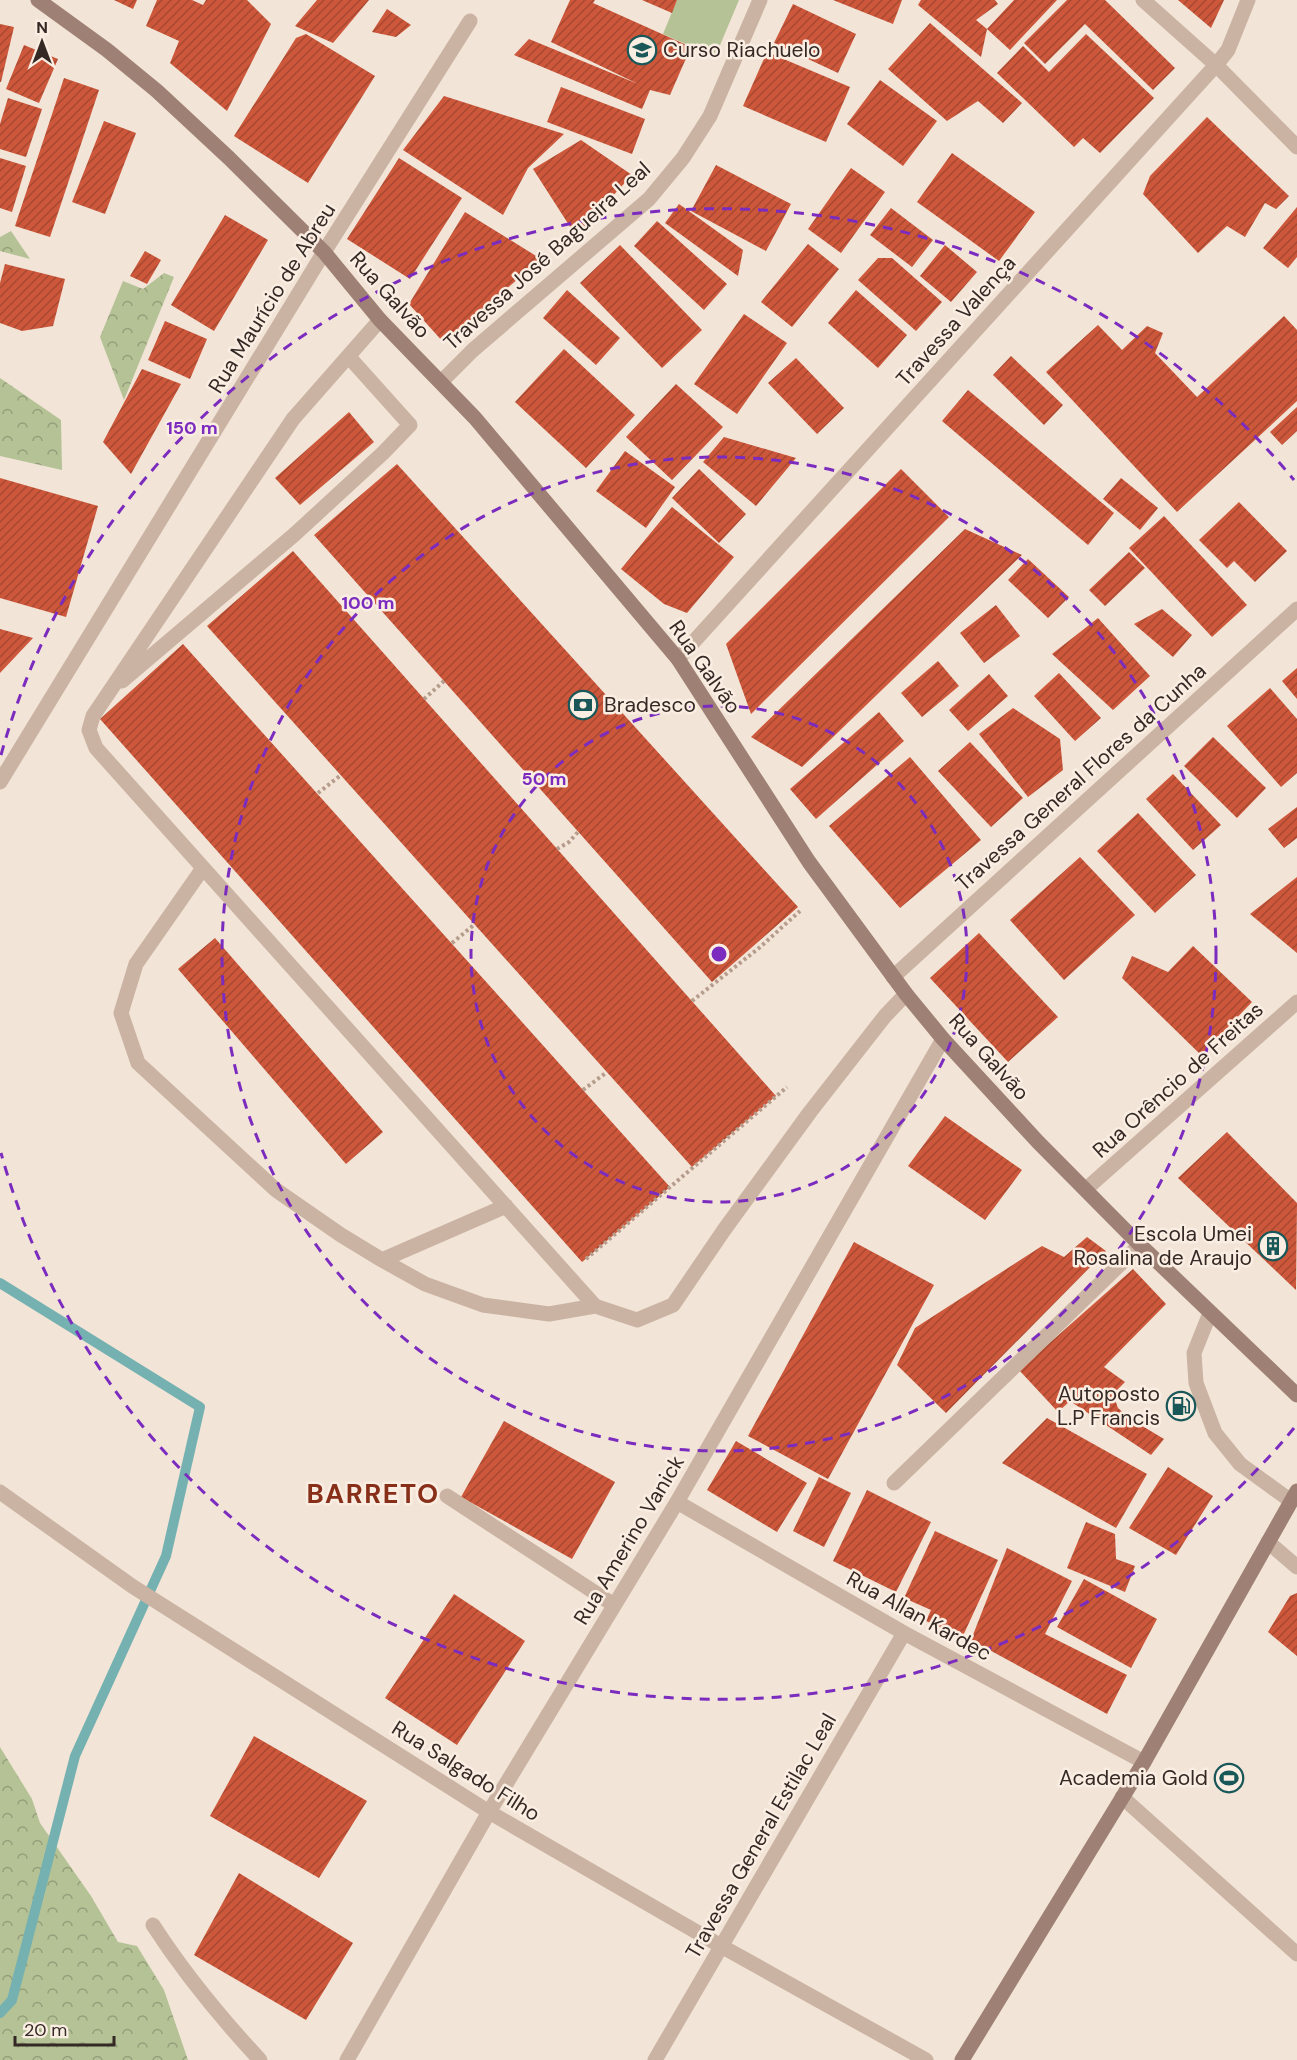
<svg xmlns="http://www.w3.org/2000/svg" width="1297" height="2060" viewBox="0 0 1297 2060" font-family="'DM Sans',sans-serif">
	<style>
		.forest { fill: url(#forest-crowns) }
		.park { fill: #b5c296 }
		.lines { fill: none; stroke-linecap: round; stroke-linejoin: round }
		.stream { stroke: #74b1b0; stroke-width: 10 }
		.building { fill: url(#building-hatch) }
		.path { stroke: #b69c8c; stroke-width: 4; stroke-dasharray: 3 3; stroke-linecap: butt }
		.lane { stroke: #cab3a2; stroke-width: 15 }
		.street { stroke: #cab3a2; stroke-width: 15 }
		.secondary { stroke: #9e8174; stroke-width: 15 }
		.ring { fill: none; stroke: #7b2cbf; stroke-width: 3; stroke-dasharray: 10 8 }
		.labels { text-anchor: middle; stroke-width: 5; stroke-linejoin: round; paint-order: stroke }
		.poi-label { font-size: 21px; fill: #352925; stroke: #faeee3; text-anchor: end }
		.street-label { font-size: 21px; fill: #352925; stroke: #faeee3 }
		.district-label { font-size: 27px; font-weight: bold; letter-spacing: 1.5px; fill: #882f1a; stroke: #faeee3 }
		.centre { fill: #7b2cbf; stroke: #faeee3; stroke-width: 3 }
		.ring-label { font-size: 18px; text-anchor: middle; font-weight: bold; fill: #7b2cbf; stroke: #faeee3; stroke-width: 5; stroke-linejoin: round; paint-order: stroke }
	</style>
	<defs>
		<pattern id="forest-crowns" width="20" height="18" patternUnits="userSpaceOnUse" patternTransform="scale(1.5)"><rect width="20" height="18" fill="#b5c296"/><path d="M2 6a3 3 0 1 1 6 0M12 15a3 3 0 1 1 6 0" fill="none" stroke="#949e7a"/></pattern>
		<pattern id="building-hatch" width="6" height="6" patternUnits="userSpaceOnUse" patternTransform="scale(1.5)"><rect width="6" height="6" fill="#cd573a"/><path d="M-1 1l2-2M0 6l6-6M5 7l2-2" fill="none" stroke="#a74831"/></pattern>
	</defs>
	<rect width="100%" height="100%" fill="#f2e4d7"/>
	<path class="forest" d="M11 231 30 259 0 251V237Z
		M164 273 174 277 124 400 100 337 123 281 143 289Z
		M0 378 61 420 62 470 0 456Z
		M0 1747 32 1799 40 1823 91 1896 118 1942 137 1946 164 1990 188 2060H0Z"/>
	<path class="park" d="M677 0H739L715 57 663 34Z"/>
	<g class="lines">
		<path class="stream" d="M0 1283 200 1407 166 1556 75 1756 12 2000 0 2013"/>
	</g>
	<path class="building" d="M114 0H137L133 9Z
		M157 0H192L203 5 206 0H247L271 24 227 111 170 63 179 41 146 26Z
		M317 0H369L333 43 295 26Z
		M570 0H595L593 3 691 47 670 95 650 90 642 109 514 55 529 39 638 84 551 42Z
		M642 0H677L672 13Z
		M833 0H902L893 24Z
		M921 0H995L998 4 976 20 987 29 1014 0H1057L1010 50 987 29 981 57 918 5Z
		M1067 0H1105L1175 68 1153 90 1085 24 1045 64 1024 43Z
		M1178 0H1224L1211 28Z
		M793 4 856 34 838 73 774 43Z
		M387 9 411 25 396 37 372 32Z
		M930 23 1022 103 1003 123 978 101 947 121 888 69Z
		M0 24 14 27 1 82H0Z
		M306 34 375 76 308 183 234 136 296 38Z
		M1086 34 1154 98 1100 153 1083 138 1074 147 997 73 1023 46 1049 72Z
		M24 45 58 59 39 103 6 89Z
		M767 52 850 87 826 142 743 106Z
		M64 78 99 90 50 237 15 226Z
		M880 80 937 121 903 166 847 124Z
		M561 87 645 119 632 154 547 122Z
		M444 96 564 134 528 168 503 215 403 150Z
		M8 98 42 109 26 157 0 149V124Z
		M1207 117 1289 196 1276 209 1265 203 1245 237 1227 226 1198 253 1143 194 1150 176Z
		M104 121 136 133 105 214 72 202Z
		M581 140 632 175 576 236 533 169Z
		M952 153 1035 212 999 261 917 202Z
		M0 158 26 166 12 212 0 208Z
		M399 158 462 198 410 279 347 239Z
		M716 165 791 204 766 251 691 211Z
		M851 168 885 192 841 253 808 229Z
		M679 204 743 250 738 276 665 223Z
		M1297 207V257L1288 268 1263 248Z
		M891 208 933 240 912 267 870 235Z
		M465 212 541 259 444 343 409 304Z
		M225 215 268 240 214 331 171 305Z
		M657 221 727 284 704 310 634 246Z
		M808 244 839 269 792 327 761 302Z
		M620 245 702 330 662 368 580 283Z
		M945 245 977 272 951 302 920 276Z
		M145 251 161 260 147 284 130 276Z
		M878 258H892L942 302 916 331 858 280Z
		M5 264 65 279 53 326 22 331 0 323V283Z
		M567 290 620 338 596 365 543 318Z
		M856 290 907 335 878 368 828 323Z
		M744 314 787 343 737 414 694 384Z
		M1284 316 1297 330V401L1177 512 1046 372 1098 325 1122 350 1147 326 1163 333 1155 353 1197 397Z
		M165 321 207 339 190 379 148 360Z
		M564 349 635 415 586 468 515 402Z
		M1011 356 1063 405 1044 425 993 375Z
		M796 358 844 408 817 434 768 383Z
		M142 369 181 384 131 474 103 442Z
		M676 384 723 427 672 480 626 437Z
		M968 390 1114 513 1088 545 942 421Z
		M1297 407V431L1282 445 1270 432Z
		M349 412 374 442 300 505 275 478Z
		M724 437 796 458 756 506 703 462Z
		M625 451 675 487 646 528 596 491Z
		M397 464 798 907 712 982 314 535Z
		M699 469 746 514 719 543 672 498Z
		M901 469 949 517 751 714 726 644Z
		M0 478 98 506 66 617 0 598Z
		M1121 478 1158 508 1140 530 1103 499Z
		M1239 502 1287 551 1255 582 1234 561 1227 568 1199 540Z
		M672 507 734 557 687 613 664 604 621 569Z
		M1164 516 1247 605 1212 637 1129 548Z
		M965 529 1022 555 802 767 751 737Z
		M293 551 776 1096 692 1167 207 626Z
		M1129 552 1145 568 1105 606 1089 590Z
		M1028 559 1069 597 1048 618 1008 580Z
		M996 605 1020 636 984 663 960 633Z
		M1162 609 1192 635 1173 657 1134 624Z
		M1098 618 1150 676 1113 710 1052 654Z
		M0 629 33 638 0 673Z
		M183 644 670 1187 582 1262 100 719Z
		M938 661 959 686 922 717 901 693Z
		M1297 668V699L1282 681Z
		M1059 673 1101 718 1075 741 1034 696Z
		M989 674 1008 696 968 731 949 710Z
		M1270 688 1297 719V773L1281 787 1227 726Z
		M1013 708 1060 739 1063 770 1028 797 979 734Z
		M879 712 904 741 816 819 790 789Z
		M1213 737 1266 788 1237 818 1184 766Z
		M970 742 1023 798 991 827 938 771Z
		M910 757 981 840 900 908 829 826Z
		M1173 774 1221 825 1193 850 1146 799Z
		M1297 807V838L1284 848 1268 829Z
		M1138 813 1196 875 1155 913 1097 851Z
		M1080 857 1135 915 1064 980 1010 920Z
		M1297 877V953L1250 914Z
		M979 933 1058 1017 1008 1062 930 978Z
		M215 938 383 1132 346 1164 178 969Z
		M1193 946 1252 1002 1201 1055 1122 978 1132 956 1168 972Z
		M945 1116 1022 1170 985 1220 908 1166Z
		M1227 1132 1297 1203 1296 1290 1178 1178Z
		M1087 1237 1106 1251 946 1413 897 1365 915 1328 1042 1246 1064 1257Z
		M854 1242 934 1285 828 1479 748 1436Z
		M1133 1269 1166 1304 1104 1367 1125 1382 1115 1392 1114 1397 1118 1408 1129 1418 1164 1439 1151 1455 1070 1401 1058 1412 1019 1370Z
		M1047 1418 1147 1474 1116 1528 1002 1463Z
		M504 1421 615 1482 572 1559 461 1497Z
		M736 1441 807 1483 777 1532 707 1490Z
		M1168 1467 1213 1496 1176 1555 1129 1528Z
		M819 1477 851 1493 824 1547 793 1531Z
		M867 1490 931 1522 896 1592 833 1561Z
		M1086 1522 1115 1534 1116 1559 1135 1566 1125 1592 1067 1568Z
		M935 1531 998 1560 962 1638 926 1621 931 1610 904 1598Z
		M1007 1548 1072 1581 1045 1634 1127 1675 1107 1714 971 1640Z
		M1084 1579 1157 1619 1131 1668 1057 1627Z
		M1297 1593V1656L1268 1632 1290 1596Z
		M454 1594 525 1641 457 1745 385 1698Z
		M254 1736 367 1801 319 1878 210 1816Z
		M239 1873 353 1943 306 2020 194 1955Z"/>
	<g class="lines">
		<path class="path" d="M424 699 444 681
			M318 793 341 775
			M557 849 569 842 578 832
			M452 943 475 924
			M692 1001 759 948 800 911
			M583 1090 607 1072
			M586 1259 787 1087"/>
		<path class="lane" d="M380 320 293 419 93 716 89 730 96 748 595 1306 637 1320 673 1305 724 1230 810 1112 885 1016 906 994
			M122 681 295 534 383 453 410 425 349 357
			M203 868 136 964 121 1013 138 1063 276 1190 341 1235 382 1260 506 1206
			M382 1260 425 1284 483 1305 549 1314 595 1306
			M1210 1313 1194 1353 1196 1383 1215 1433 1240 1464 1291 1501
			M894 1483 1140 1245
			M447 1496 614 1605"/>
		<path class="street" d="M1143 0 1216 65 1297 147
			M441 382 473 350 649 199 683 158 710 116 760 0
			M678 659 1216 65 1228 50 1248 0
			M0 782 324 252 470 21
			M893 977 1297 609
			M1086 1189 1297 1002
			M0 1492 132 1586 489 1812 721 1946 926 2060
			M677 1502 904 1633 1144 1762
			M1268 1542 1297 1567
			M1122 1797 1297 1954
			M153 1925C184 1973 221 2018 260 2060
			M347 2060 489 1812 677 1502 943 1039
			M655 2060 904 1633"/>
		<path class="secondary" d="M38 0 107 50 157 91 229 158 324 252 380 320 475 418 678 659 809 862 906 994 943 1039 1038 1142 1140 1245 1297 1395
			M962 2060 1144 1762 1297 1491"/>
	</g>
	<g class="ring">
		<circle cx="719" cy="954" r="248"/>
		<circle cx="719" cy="954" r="497"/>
		<path d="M1294 1428A745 745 0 0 1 1 1153M1 755A745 745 0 0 1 1294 480"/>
	</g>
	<defs>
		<g id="school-ring" transform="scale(1.5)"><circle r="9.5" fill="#faeee3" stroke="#195758" stroke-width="1.5"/><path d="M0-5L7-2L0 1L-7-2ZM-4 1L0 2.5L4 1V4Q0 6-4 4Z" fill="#195758"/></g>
		<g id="bank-ring" transform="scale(1.5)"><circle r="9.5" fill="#faeee3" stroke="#195758" stroke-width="1.5"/><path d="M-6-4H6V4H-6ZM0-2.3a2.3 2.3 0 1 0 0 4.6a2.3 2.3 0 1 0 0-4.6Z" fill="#195758"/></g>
		<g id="building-ring" transform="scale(1.5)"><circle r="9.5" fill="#faeee3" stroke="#195758" stroke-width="1.5"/><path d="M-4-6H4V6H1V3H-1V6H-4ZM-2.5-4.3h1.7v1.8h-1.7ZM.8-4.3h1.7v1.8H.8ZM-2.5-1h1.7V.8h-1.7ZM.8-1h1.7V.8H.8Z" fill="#195758"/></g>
		<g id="fuel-ring" transform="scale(1.5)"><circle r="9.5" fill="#faeee3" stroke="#195758" stroke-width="1.5"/><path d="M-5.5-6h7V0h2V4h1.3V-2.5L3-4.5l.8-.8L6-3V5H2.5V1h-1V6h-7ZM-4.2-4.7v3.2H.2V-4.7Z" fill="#195758"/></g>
		<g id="stadium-ring" transform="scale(1.5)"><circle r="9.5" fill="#faeee3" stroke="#195758" stroke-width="1.5"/><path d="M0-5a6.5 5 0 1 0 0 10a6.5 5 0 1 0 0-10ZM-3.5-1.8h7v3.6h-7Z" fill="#195758"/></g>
	</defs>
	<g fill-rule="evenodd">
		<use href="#school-ring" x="642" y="50"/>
		<use href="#bank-ring" x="583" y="705"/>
		<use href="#building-ring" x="1273" y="1246"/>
		<use href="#fuel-ring" x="1181" y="1406"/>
		<use href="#stadium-ring" x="1229" y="1778"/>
	</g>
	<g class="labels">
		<g class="poi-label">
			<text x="663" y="57" text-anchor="start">Curso Riachuelo</text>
			<text x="604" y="712" text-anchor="start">Bradesco</text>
			<text x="1252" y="1241">Escola Umei<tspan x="1252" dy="24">Rosalina de Araujo</tspan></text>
			<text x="1160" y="1401">Autoposto<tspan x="1160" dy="24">L.P Francis</tspan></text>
			<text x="1208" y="1785">Academia Gold</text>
		</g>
		<g class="street-label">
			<text transform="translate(547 256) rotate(-42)" y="7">Travessa José Bagueira Leal</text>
			<text transform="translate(390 295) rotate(48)" y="7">Rua Galvão</text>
			<text transform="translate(272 298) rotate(-58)" y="7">Rua Maurício de Abreu</text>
			<text transform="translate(956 321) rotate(-48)" y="7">Travessa Valença</text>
			<text transform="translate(705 667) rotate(55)" y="7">Rua Galvão</text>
			<text transform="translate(1081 777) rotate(-42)" y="7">Travessa General Flores da Cunha</text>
			<text transform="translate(989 1057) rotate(48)" y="7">Rua Galvão</text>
			<text transform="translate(1178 1080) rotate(-42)" y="7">Rua Orêncio de Freitas</text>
			<text transform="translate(629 1540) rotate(-59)" y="7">Rua Amerino Vanick</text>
			<text transform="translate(919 1616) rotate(29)" y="7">Rua Allan Kardec</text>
			<text transform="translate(466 1771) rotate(32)" y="7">Rua Salgado Filho</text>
			<text transform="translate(761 1836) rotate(-60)" y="7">Travessa General Estilac Leal</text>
		</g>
		<g class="district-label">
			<text x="373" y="1503">BARRETO</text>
		</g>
	</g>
	<circle cx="719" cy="954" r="9" class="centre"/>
	<g class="ring-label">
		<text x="192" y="434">150 m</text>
		<text x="368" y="609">100 m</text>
		<text x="544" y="785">50 m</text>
	</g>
	<g transform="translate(42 42)" stroke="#faeee3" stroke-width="4.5" paint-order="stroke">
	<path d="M0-4.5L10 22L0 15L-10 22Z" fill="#352925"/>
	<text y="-9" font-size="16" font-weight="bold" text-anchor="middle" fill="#352925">N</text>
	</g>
	<path d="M15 2036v9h99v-9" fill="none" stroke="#352925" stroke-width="3"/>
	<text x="24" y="2036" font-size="18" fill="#352925" stroke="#faeee3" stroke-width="4.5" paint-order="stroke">20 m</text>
</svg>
